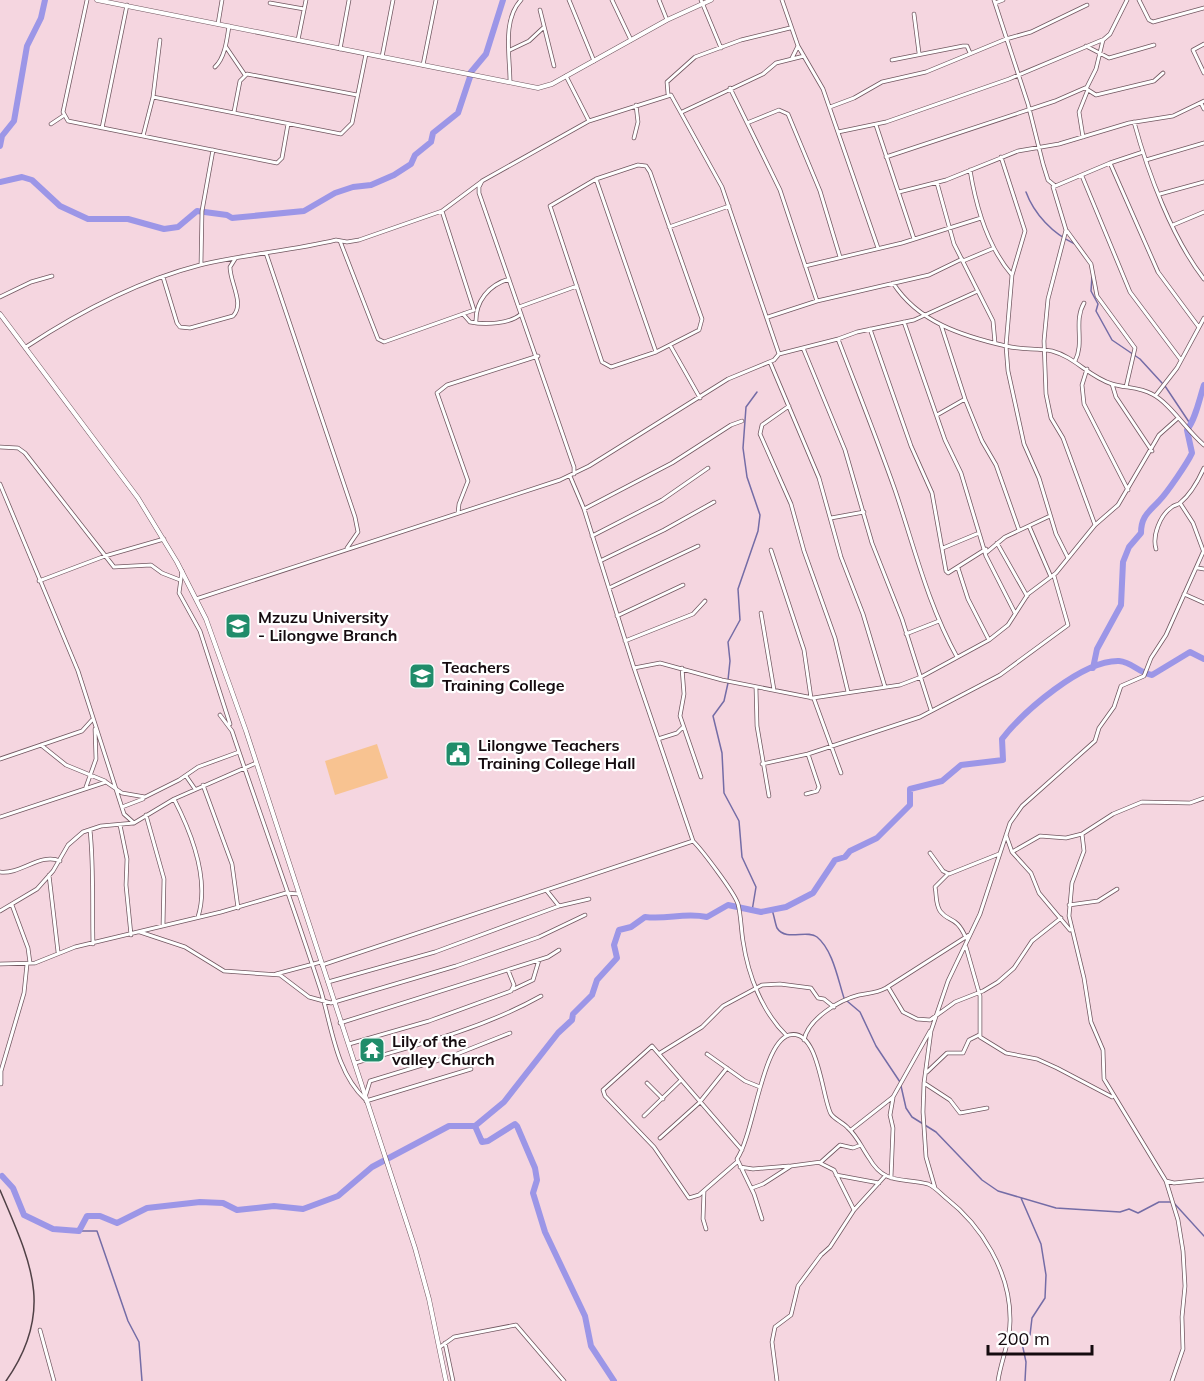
<svg xmlns="http://www.w3.org/2000/svg" width="1204" height="1381" viewBox="0 0 1204 1381" font-family="Mulish,sans-serif">
	<style>
		.grass { fill: #f8c391 }
		.lines { fill: none; stroke-linecap: round; stroke-linejoin: round }
		.stream { stroke: #746ca6; stroke-width: 1.5 }
		.river { stroke: #9c96e7; stroke-width: 6 }
		.street-casing { stroke: #715760; stroke-width: 4.5 }
		.secondary-casing { stroke: #715760; stroke-width: 5 }
		.street { stroke: #fff; stroke-width: 3 }
		.secondary { stroke: #fff; stroke-width: 4 }
		.rail { stroke: #504146; stroke-width: 1.5 }
		.labels { text-anchor: middle; stroke-width: 4.5; stroke-linejoin: round; paint-order: stroke }
		.poi-label { font-size: 16px; font-weight: bold; fill: #150b0f; stroke: #fff; text-anchor: start }
	</style>
	<rect width="100%" height="100%" fill="#f5d6e0"/>
	<path class="grass" d="M377 744 388 778 335 795 325 761Z"/>
	<g class="lines">
		<path class="stream" d="M1026 192C1034 214 1053 234 1075 244
			M1092 276 1091 291 1098 304 1096 311 1112 340 1140 359 1162 383
			M1165 386 1191 425
			M728 680 730 661 728 642 740 620 738 589 758 531 760 515 747 477 743 448 746 407 757 392
			M728 683 724 701 713 716 722 753 724 793 739 821 742 857 756 887 752 911
			M772 910C774 915 775 923 777 928 786 942 807 929 817 937 833 950 838 980 844 998
			M847 1001 860 1012 876 1046 900 1082
			M901 1086 906 1108 912 1117 936 1132 982 1180 998 1191 1056 1208 1120 1212 1129 1209 1138 1213 1159 1202H1173L1204 1236
			M1021 1198 1041 1244 1046 1275 1045 1298 1032 1318 1030 1335 1022 1343 1026 1362 1025 1381
			M79 1231H97L128 1321 139 1342 142 1381"/>
		<path class="river" d="M471 72 486 54 503 0
			M0 146 2 136 14 121 27 46 41 18 45 0
			M0 182 22 177 32 180 60 206 88 219H128L164 229 178 227 197 211 227 215 232 218 304 211 335 193 353 187 371 185 394 175 411 164 415 155 431 142 433 133 458 113 470 77
			M1093 668 1097 649 1121 605 1123 562 1129 547 1141 533C1141 516 1149 512 1159 501 1167 493 1188 462 1192 453L1187 430C1196 418 1199 400 1204 385
			M475 1126 482 1142 488 1141 515 1124 517 1126 535 1168 537 1180 533 1193 545 1232 585 1316 591 1346 614 1381
			M2 1176 13 1188 24 1215 53 1229 79 1231 87 1216H100L117 1223 147 1208 200 1202 223 1203 237 1210 274 1206 303 1209 338 1196 372 1167 449 1126H475L504 1102 558 1033 572 1020 573 1014 592 995 597 980 617 958 614 945 619 930 631 927 645 917C668 920 684 912 707 917L728 905 761 912 786 907 813 893 835 860 845 857 850 851 877 838 910 805V789L942 781 961 765 1003 760 1002 739C1023 712 1082 660 1119 661 1132 662 1139 673 1152 675L1190 652 1204 659"/>
		<g class="street-casing">
			<path id="street" d="M87 0 63 112 68 121 277 163 282 158 288 124
				M569 0 594 61
				M612 0 631 40
				M659 0 667 20
				M701 0 721 48
				M782 0 798 46 823 89 878 248
				M994 0 1028 104 1043 164 1048 180 1054 185
				M1139 0 1149 20 1153 22 1204 8
				M270 3 304 9
				M995 3 1003 0
				M540 10 554 66
				M914 14 919 53
				M218 24 222 0
				M298 40 306 0
				M1204 44 1193 50 1204 73
				M1086 46 1109 58 1154 45
				M226 47 245 75
				M340 49 349 0
				M510 50 529 41 543 28
				M382 57 393 0
				M792 58 798 46
				M892 60 963 46H967L970 53
				M423 65 436 0
				M215 67C225 58 227 39 229 26
				M566 76 589 121
				M510 82C510 56 502 20 521 0
				M730 88 780 190 817 301
				M1085 88 1096 95 1154 81 1163 73
				M668 94 667 82 695 57 741 40 790 28
				M153 97 160 40
				M1201 103 1204 109
				M830 107 854 98 882 82 926 72 1006 39 1031 32 1087 5
				M234 112 240 81 247 74 357 95
				M682 112 763 74 776 63 804 56
				M1134 122C1148 173 1172 238 1204 279
				M747 123 779 110 788 114 820 191 840 257
				M51 124 63 116
				M876 125 914 239
				M102 128 127 5
				M838 132 886 122 1009 79 1102 40
				M143 136 153 97 341 134 352 123 366 54
				M1083 137 1079 112 1087 92
				M634 138 638 122 636 105
				M886 157 1055 101 1087 87 1096 69 1103 40 1110 34 1127 0
				M1001 157 1025 231 1012 275 1006 346 1008 371 1024 444 1039 478 1056 534 1068 558
				M1146 160 1204 143
				M1110 163 1158 272 1198 326
				M638 165 646 166 650 172 702 319 699 330 656 352 611 367 602 362 550 206 596 179Z
				M970 170C976 207 987 246 1012 275
				M1082 176 1130 292 1181 360
				M596 179 656 352
				M937 183 954 244 993 321 995 343
				M899 192 946 180 1018 151 1059 144 1129 123 1173 116 1204 101
				M1160 194 1204 182
				M1173 225 1204 212
				M669 227 729 206
				M1067 231 1091 264 1097 296 1135 348 1126 387
				M340 241 378 339 384 342 474 310 442 211
				M266 253 355 517 358 532 347 548
				M963 261 994 248
				M201 264 202 211 213 150
				M805 266 902 243 981 218
				M163 277 177 323 180 327 190 328 233 316C245 304 230 283 230 267L235 259
				M893 283C918 322 962 336 1006 346 1021 350 1037 348 1052 351 1075 357 1089 377 1112 384 1125 388 1140 387 1152 394 1170 403 1187 431 1204 445
				M0 297 31 282 52 276
				M519 307 577 286
				M463 314 470 322C485 325 510 324 521 314
				M768 317 817 301 929 275 962 259
				M904 322 945 440 961 473 986 556 1015 613
				M476 323C475 301 489 285 509 279
				M941 325 965 399 982 441 996 465 1019 530
				M870 329 911 446 932 493 946 571 948 573 986 549
				M838 339C857 389 877 439 895 490 914 546 928 605 957 657
				M670 345 700 398
				M26 347C79 312 138 281 200 265 245 254 291 251 336 240L347 242 359 240 442 211 481 182
				M803 348 845 450 872 543 902 619 931 710
				M1075 361C1085 342 1073 322 1084 303
				M770 362 819 478 841 557 863 614 885 687
				M1087 369 1082 385 1084 404 1128 490
				M1112 384 1116 397 1152 451
				M1156 395 1177 368 1204 318
				M789 406 762 425 760 434 791 504 804 551 835 638 848 692
				M937 415 965 399
				M0 447 18 448 25 453 114 567 151 565 162 573 180 580
				M574 474V467L479 193V187L482 181 589 121 671 95 722 187 779 354
				M0 484 78 671 124 814 134 823
				M1180 503 1193 523 1203 550
				M584 509 672 463 731 425 742 421
				M458 513 459 504 468 481 437 393 447 385 538 356
				M831 518 864 512
				M1095 525 1063 438 1051 418 1046 394 1044 341 1048 299 1066 230 1053 187 1110 163 1143 152
				M1029 526 1051 577
				M592 536 662 500 708 468
				M997 543 1027 596
				M943 548 979 533
				M1156 549C1152 536 1160 515 1172 507 1174 505 1178 505 1180 503 1190 495 1199 479 1204 468
				M771 550 804 650 811 698
				M987 552 1005 537 1050 516
				M600 561 664 530 714 502
				M958 568 968 599 989 640
				M1198 568 1204 569
				M182 571 179 593 200 631 230 724
				M39 581 105 556 164 539
				M609 588 698 546
				M1184 594 1204 603
				M196 599 560 480 589 466 728 379 774 360 779 354 838 339 857 332 914 320 978 291
				M761 613 774 690
				M617 616 683 585
				M906 634 939 621
				M625 641 693 614 705 601
				M634 668 660 663 722 680 813 698 900 685 921 677 989 640 1008 625 1028 594 1056 573 1095 525 1118 505 1159 435 1177 419
				M682 668 684 694 680 716 701 777
				M756 688 757 726 769 796
				M814 699 841 773
				M220 715 232 731C261 818 293 904 321 991 332 1028 336 1072 365 1099
				M658 739 677 733 683 727
				M41 745 66 765 105 781
				M0 759 82 731 92 720
				M762 764 808 754 920 717 1000 675 1068 625 1054 576
				M186 776 195 789
				M203 785 232 864 238 908
				M86 787 96 759 95 729
				M806 794 817 791 819 787 808 754
				M174 799C191 832 210 879 198 917
				M122 807 143 799
				M146 815 164 879 163 926
				M0 817 106 782 122 793 145 797 179 780 198 767 239 752
				M120 825 127 859 126 885 131 935
				M90 830C94 867 92 905 93 944
				M1082 834 1084 851 1072 883 1069 916 1084 978 1091 1022 1103 1050 1104 1079 1166 1181 1178 1220 1183 1251 1185 1286 1182 1317 1183 1349 1172 1381
				M1006 835 1012 852 1031 873 1039 893 1070 930
				M693 841C702 850 734 892 738 904 741 915 741 929 743 941 748 975 762 1012 787 1036
				M1012 852 1040 836 1066 838 1082 834 1113 814 1142 802 1190 803 1204 798
				M930 853 943 871 949 874 999 854
				M0 872C20 875 41 852 60 861
				M49 875 58 952
				M947 875 935 887C937 896 935 902 940 911 949 923 956 915 966 938
				M547 891 559 906
				M12 905 28 948 30 963
				M1069 905 1098 901 1117 889
				M0 911 37 889 53 871 68 845 83 832 101 826 134 823 174 799 256 763
				M140 932 185 947 224 971 280 975 309 997 331 1003 456 966 539 937 585 915
				M966 947 980 996V1037L1006 1053 1037 1059 1057 1068 1112 1097
				M0 964 35 963 75 947 221 912 286 893 299 894
				M322 965 693 841 634 668 584 509 570 476
				M276 974 321 962
				M328 982 435 952 559 906 589 899
				M888 987 903 1012 917 1019 930 1020 955 1002 983 991 998 982 1014 968 1032 941 1061 918
				M514 989 533 980 539 960
				M340 1023 548 957 559 950
				M804 1040C808 1019 839 1000 859 995 869 993 877 993 886 988L969 935
				M349 1044 429 1021 511 991 514 985 508 970
				M660 1053 702 1027 723 1006 762 985 780 984 811 988 818 998 824 999 834 1007
				M707 1054 745 1081 760 1087
				M355 1063C418 1045 484 1028 541 996
				M927 1072 947 1053H963L969 1040 979 1035
				M647 1083 663 1099
				M924 1083 950 1100 960 1113 987 1108
				M1 1084V1071L24 993 27 964
				M366 1094 370 1081 452 1056 510 1033
				M366 1101 471 1069
				M644 1116 680 1081
				M851 1130 893 1097 930 1031
				M660 1138 699 1103 727 1068
				M737 1162 699 1195 689 1198 654 1147 605 1096 603 1090 652 1046 742 1150
				M820 1163 834 1170 854 1210
				M740 1167 753 1169 789 1166
				M836 1175 879 1183
				M891 1178 893 1128 890 1115 893 1098
				M1166 1181 1174 1183 1204 1180
				M752 1188 763 1184 791 1166 821 1162 840 1145 853 1148 861 1145
				M935 1188 926 1157 923 1112 924 1083 931 1031 948 981 980 914 1010 823 1022 806 1095 741 1099 728 1114 707 1121 686 1144 676 1151 658 1166 635 1204 550
				M704 1191 703 1219 706 1229
				M762 1219 754 1194 737 1159C754 1134 762 1043 789 1035 819 1027 822 1099 831 1114 834 1119 844 1123 848 1128 857 1136 862 1148 869 1158 885 1186 903 1177 928 1184 935 1187 940 1193 946 1198 982 1226 1010 1272 1010 1318 1011 1340 1001 1360 998 1381
				M40 1330 54 1381
				M445 1343 453 1381
				M440 1347 454 1337 516 1325 564 1381
				M777 1381 772 1342 775 1327 791 1315 798 1286 821 1255 830 1247 854 1210 885 1176"/>
		</g>
		<g class="secondary-casing">
			<path id="secondary" d="M97 0 538 88 552 84 667 20 711 0
				M0 314 138 498 177 562 206 619 246 731 415 1248 429 1299 446 1381"/>
		</g>
		<use href="#street" class="street"/>
		<use href="#secondary" class="secondary"/>
		<path class="rail" d="M0 1190C30 1261 56 1310 6 1381"/>
	</g>
	<defs>
		<g id="university-square" transform="scale(1.35)"><rect x="-9" y="-9" width="18" height="18" rx="4" fill="#208c6a" stroke="#fff"/><path d="M0-5L7-2L0 1L-7-2ZM-4 1L0 2.5L4 1V4Q0 6-4 4Z" fill="#fff"/></g>
		<g id="civic-square" transform="scale(1.35)"><rect x="-9" y="-9" width="18" height="18" rx="4" fill="#208c6a" stroke="#fff"/><path d="M-.6-6.5H3V-4.5H.6V-3L4-1V1h2V6H-6V1h2V-1L-.6-3ZM-1.2 2.5V6h2.4V2.5Z" fill="#fff"/></g>
		<g id="temple-square" transform="scale(1.35)"><rect x="-9" y="-9" width="18" height="18" rx="4" fill="#208c6a" stroke="#fff"/><path d="M0-6L5-2H3V0L6.5 2.5H4V6H1.5V3h-3V6H-4V2.5H-6.5L-3 0V-2H-5Z" fill="#fff"/></g>
	</defs>
	<g fill-rule="evenodd">
		<use href="#university-square" x="238" y="626"/>
		<use href="#university-square" x="422" y="676"/>
		<use href="#civic-square" x="458" y="754"/>
		<use href="#temple-square" x="372" y="1050"/>
	</g>
	<g class="labels">
		<g class="poi-label">
			<text x="258" y="623">Mzuzu University<tspan x="258" dy="18">- Lilongwe Branch</tspan></text>
			<text x="442" y="673">Teachers<tspan x="442" dy="18">Training College</tspan></text>
			<text x="478" y="751">Lilongwe Teachers<tspan x="478" dy="18">Training College Hall</tspan></text>
			<text x="392" y="1047">Lily of the<tspan x="392" dy="18">valley Church</tspan></text>
		</g>
	</g>
	<path d="M988 1345v9h104v-9" fill="none" stroke="#150b0f" stroke-width="3"/>
	<text x="997" y="1345" font-size="18" fill="#150b0f" stroke="#ffffff" stroke-width="4.5" paint-order="stroke">200 m</text>
</svg>
